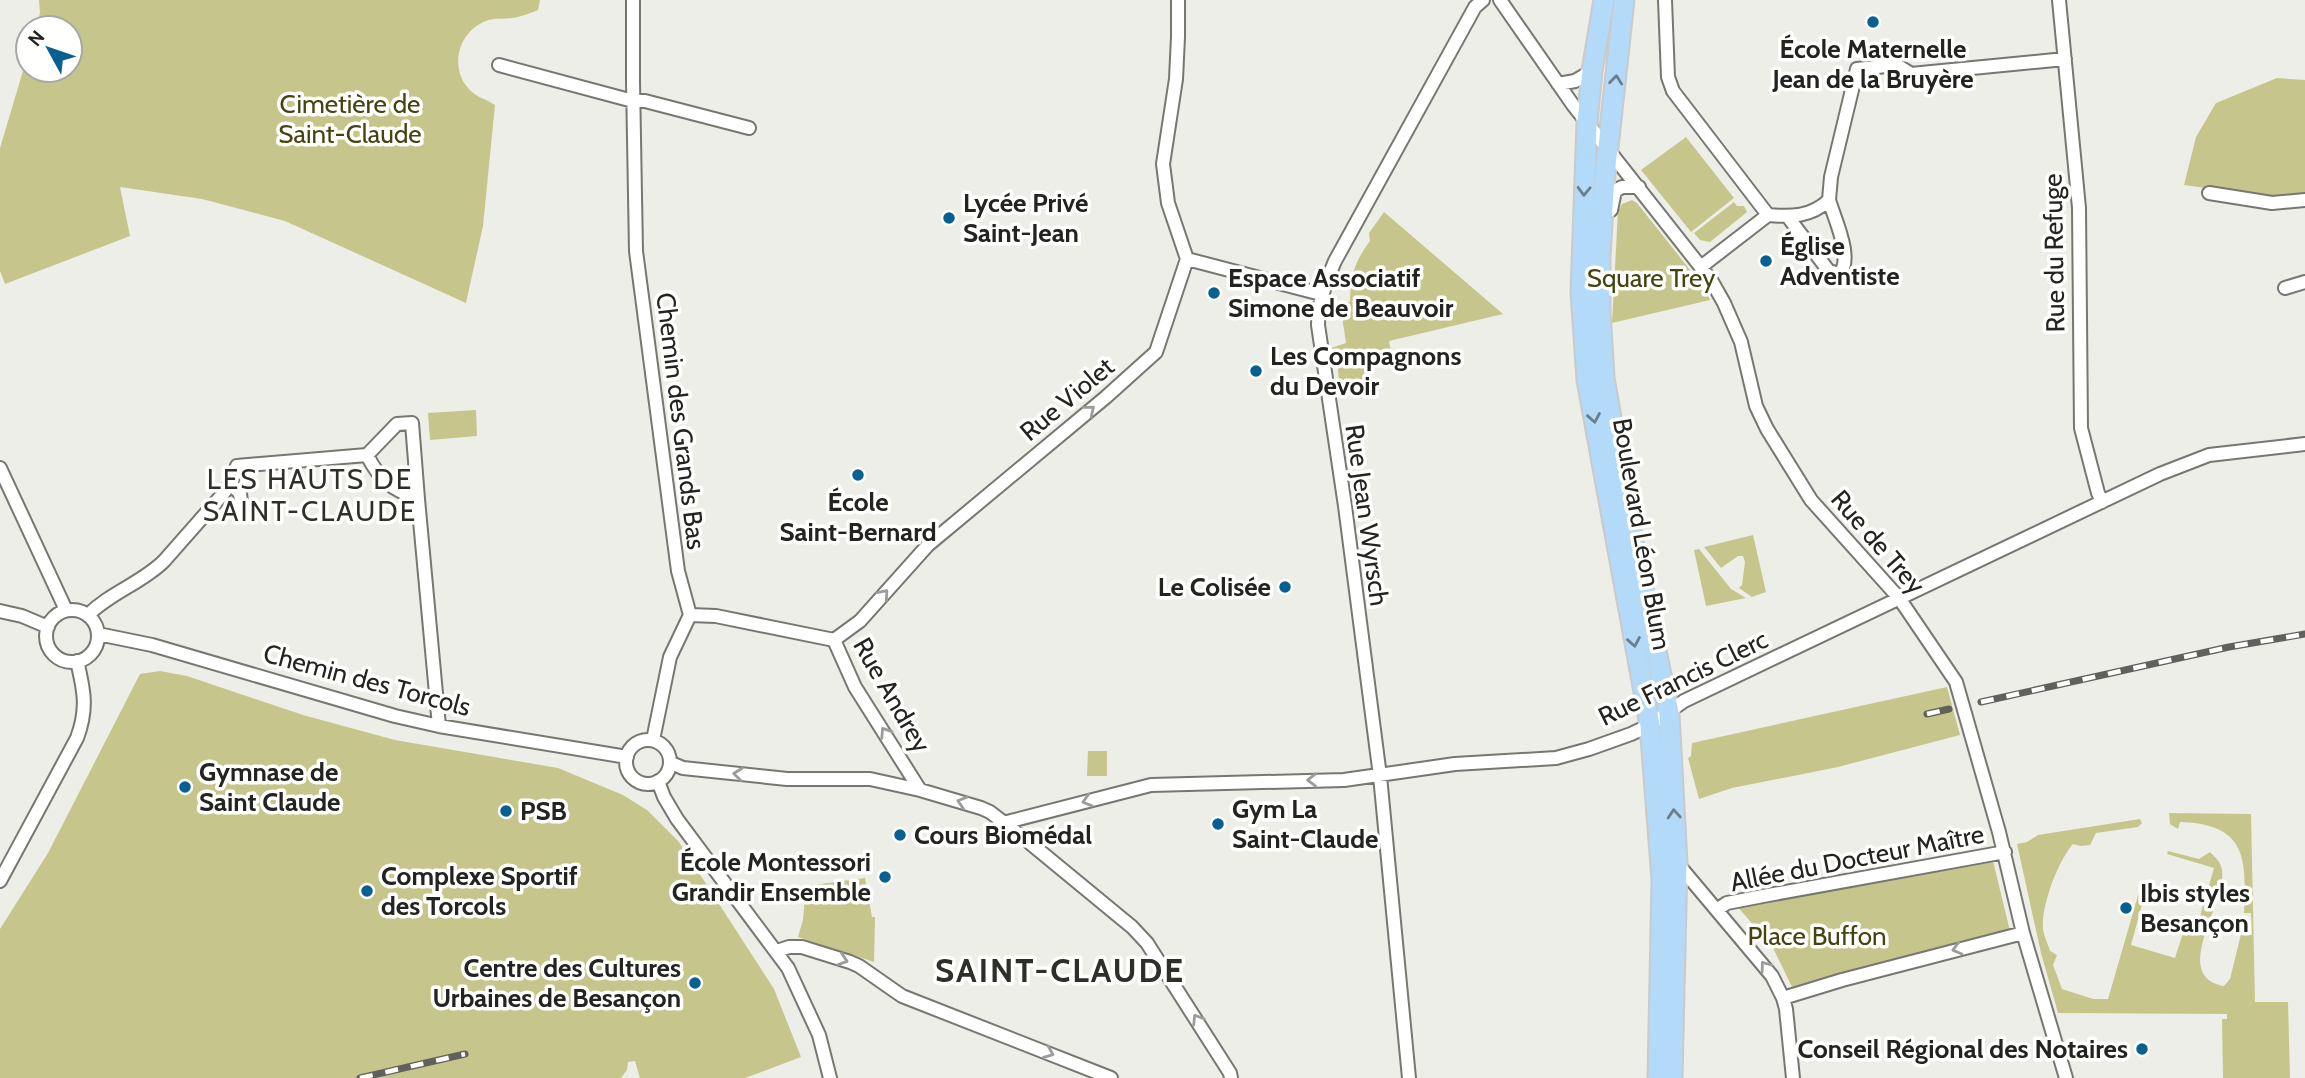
<svg xmlns="http://www.w3.org/2000/svg" width="2305" height="1078" viewBox="0 0 2305 1078" font-family="Cabin,sans-serif">
	<style>
		.green { fill: #c6c68c }
		.lines { fill: none; stroke-linecap: round; stroke-linejoin: round }
		.street-casing { stroke: #777772; stroke-width: 16 }
		.primary-casing { stroke: #cacaca; stroke-width: 23 }
		.street { stroke: #fff; stroke-width: 12 }
		.primary { stroke: #b3daf8; stroke-width: 19 }
		.rail-casing { stroke: #60615d; stroke-width: 7 }
		.rail { stroke: #fffffe; stroke-width: 4.5; stroke-dasharray: 13; stroke-linecap: butt }
		.oneway { stroke: #6b7e8c }
		.oneway2 { stroke: #9c9c9b }
		.poi-dot { fill: #076091; stroke: #fffffe; stroke-width: 2.5 }
		.labels { text-anchor: middle; stroke-width: 7; stroke-linejoin: round; paint-order: stroke }
		.poi-label { font-size: 26px; font-weight: bold; fill: #232321; stroke: #fffffe; text-anchor: start }
		.park-label { font-size: 26px; fill: #444311; stroke: #fffffe }
		.street-label { font-size: 26px; fill: #232321; stroke: #fffffe }
		.neighbourhood-label { font-size: 28px; letter-spacing: 2px; fill: #2e2f2a; stroke: #fffffe }
		.district-label { font-size: 33px; font-weight: bold; letter-spacing: 2px; fill: #2e2f2a; stroke: #fffffe }
	</style>
	<rect width="100%" height="100%" fill="#edeee8"/>
	<path class="green" d="M39 0H540L538 10C530 13 521 17 512 18 503 20 495 17 486 21 459 31 449 66 468 88 475 97 486 99 495 105L483 226 466 303 285 221 202 199 120 187 130 236 5 284 0 271V148L28 54V70H70V28H36L40 13Z
		M2277 78 2305 80V193L2271 197 2184 185 2196 137 2216 103Z
		M1686 137 1734 198 1691 232 1641 170Z
		M1632 200 1637 203 1705 289 1710 300 1612 323 1618 211 1622 204Z
		M1734 202 1737 206H1744L1747 212 1710 242 1700 240 1694 233Z
		M1384 212 1503 314 1389 341 1391 353 1368 360 1371 378 1367 380 1339 382 1338 369 1346 361 1331 348 1346 343 1340 303 1350 302C1351 274 1354 263 1370 241L1369 233Z
		M476 410 477 436 430 440 428 413Z
		M1753 535 1766 592 1752 597 1739 588 1742 585 1745 562 1743 556H1738L1721 568 1704 547Z
		M1699 549 1731 589 1746 598 1706 606 1694 550Z
		M160 671 187 676 303 715 395 740 558 768 623 795 647 810 679 842 774 989 801 1057 745 1078H640L635 1061 628 1062 627 1070 621 1078H0V929L48 853 140 674Z
		M1947 687 1960 735 1838 767 1732 788 1699 799 1688 758 1691 756 1692 743Z
		M1088 751H1107V776H1087Z
		M2169 813 2251 814 2255 1002H2288L2290 1078H2223L2222 1019H2227V1014L2058 1013 2041 953 2017 844 2027 842 2038 835 2140 819 2142 823 2138 827 2096 833 2090 845 2081 846 2073 844C2058 861 2041 906 2043 929 2044 936 2048 944 2050 951L2057 955 2053 965 2062 989 2093 999H2108L2139 892 2145 894 2131 945 2175 958 2183 933H2188L2193 922 2198 923 2214 868 2167 854 2168 851 2199 859 2210 852C2215 857 2221 862 2222 870 2227 903 2169 976 2224 986L2230 979 2241 934 2252 935 2251 913H2244C2247 856 2245 824 2180 822L2178 829 2170 824Z
		M1993 861 2010 931 1792 987 1773 948 1737 906Z
		M865 878 872 917H875L874 962 798 937 803 920 806 886Z"/>
	<g class="lines">
		<g class="street-casing">
			<path id="street" d="M633 0V82L636 251 678 571 690 615 670 657 653 740
				M1178 0V37L1176 79 1163 164 1168 203 1187 259
				M1500 0 1573 105 1711 280 1724 303 1741 342 1756 406 1767 429 1811 500 1899 598 1956 682 1999 832 2023 933 2066 1078
				M1665 0 1668 77 1673 91 1768 215
				M2059 0 2079 208 2081 428 2098 493 2102 502
				M499 65 633 101H645L749 128
				M1558 84 1575 81 1592 71
				M2209 193 2272 203 2305 200
				M1611 210 1615 191 1622 187H1639
				M1788 217 1828 270 1839 275C1854 259 1835 220 1829 200
				M1187 259 1321 294
				M1702 266 1768 215C1791 217 1811 217 1829 200L1831 177 1857 69 1897 65 1911 74 2065 59
				M2285 288 2305 282
				M367 455 397 424 412 423 418 499
				M0 468 66 610
				M230 484 240 493 242 513
				M46 636a26 26 0 1 1 52 0a26 26 0 1 1-52 0Z
				M0 611 22 616 48 627
				M88 615C111 592 142 583 164 561L223 494 230 484 237 466 367 455C380 481 392 489 418 499L439 726
				M690 615 716 616 834 640
				M98 634 152 645 395 716 439 726 627 757
				M834 640 860 621 928 545 1106 397 1156 352 1187 259
				M834 640 855 687 920 790
				M626 762a22 22 0 1 1 44 0a22 22 0 1 1-44 0Z
				M671 763 683 768 787 779H870L920 790 981 808 990 812 1030 843 1132 927 1147 943 1230 1073 1231 1078
				M658 781 664 797 677 819 788 968 819 1035 830 1078
				M1003 823 1151 785 1344 780 1455 764 1556 758 1589 749 1631 734 1650 725 1684 701 2160 474 2209 455 2305 444
				M1677 863 1772 976 1783 998 1786 1009 1793 1078
				M0 881 77 738C88 709 84 690 77 661
				M1718 909 1727 903 1763 896 2005 852
				M777 951 789 947H802L850 962 859 966 902 996 1111 1078
				M1783 998 1842 980 2023 933
				M1409 1078 1380 776 1345 506 1318 325C1318 301 1326 283 1335 261L1475 7 1483 0"/>
		</g>
		<g class="primary-casing">
			<path id="primary" d="M1604 0 1592 71 1587 123 1581 292 1587 380 1650 725 1662 879 1658 1078
				M1624 0 1605 175 1600 256V311L1604 378 1631 531 1669 713 1677 863 1672 1078"/>
		</g>
		<use href="#street" class="street"/>
		<use href="#primary" class="primary"/>
		<g class="rail-casing">
			<path id="rail" d="M1981 702 2229 647 2305 634
				M1927 714 1949 709
				M360 1078 465 1054"/>
		</g>
		<use href="#rail" class="rail"/>
	</g>
	<defs><path id="oneway-chevron" d="M-2-3.5L2.5 0L-2 3.5" fill="none" stroke-width="1.6" stroke-linecap="round" stroke-linejoin="round" transform="scale(1.75)"/></defs>
	<g class="oneway">
		<use href="#oneway-chevron" transform="translate(1616 80) rotate(-84)"/>
		<use href="#oneway-chevron" transform="translate(1584 191) rotate(92)"/>
		<use href="#oneway-chevron" transform="translate(1594 418) rotate(80)"/>
		<use href="#oneway-chevron" transform="translate(1634 642) rotate(80)"/>
		<use href="#oneway-chevron" transform="translate(1674 814) rotate(-94)"/>
	</g>
	<g class="oneway2">
		<use href="#oneway-chevron" transform="translate(1090 410) rotate(-39)"/>
		<use href="#oneway-chevron" transform="translate(884 594) rotate(-49)"/>
		<use href="#oneway-chevron" transform="translate(885 732) rotate(-123)"/>
		<use href="#oneway-chevron" transform="translate(738 774) rotate(-174)"/>
		<use href="#oneway-chevron" transform="translate(1312 780) rotate(179)"/>
		<use href="#oneway-chevron" transform="translate(1087 801) rotate(164)"/>
		<use href="#oneway-chevron" transform="translate(962 802) rotate(-163)"/>
		<use href="#oneway-chevron" transform="translate(1957 949) rotate(165)"/>
		<use href="#oneway-chevron" transform="translate(843 960) rotate(18)"/>
		<use href="#oneway-chevron" transform="translate(1765 966) rotate(-126)"/>
		<use href="#oneway-chevron" transform="translate(1197 1019) rotate(-122)"/>
		<use href="#oneway-chevron" transform="translate(1049 1053) rotate(22)"/>
	</g>
	<g class="poi-dot">
		<circle cx="1873" cy="22" r="7"/>
		<circle cx="949" cy="218" r="7"/>
		<circle cx="1766" cy="261" r="7"/>
		<circle cx="1214" cy="293" r="7"/>
		<circle cx="1256" cy="371" r="7"/>
		<circle cx="858" cy="475" r="7"/>
		<circle cx="1285" cy="587" r="7"/>
		<circle cx="185" cy="787" r="7"/>
		<circle cx="506" cy="811" r="7"/>
		<circle cx="1218" cy="824" r="7"/>
		<circle cx="900" cy="835" r="7"/>
		<circle cx="885" cy="877" r="7"/>
		<circle cx="367" cy="891" r="7"/>
		<circle cx="2126" cy="908" r="7"/>
		<circle cx="695" cy="983" r="7"/>
		<circle cx="2142" cy="1049" r="7"/>
	</g>
	<g class="labels">
		<g class="poi-label">
			<text x="1873" y="58" text-anchor="middle">École Maternelle<tspan x="1873" dy="30">Jean de la Bruyère</tspan></text>
			<text x="963" y="212">Lycée Privé<tspan x="963" dy="30">Saint-Jean</tspan></text>
			<text x="1780" y="255">Église<tspan x="1780" dy="30">Adventiste</tspan></text>
			<text x="1228" y="287">Espace Associatif<tspan x="1228" dy="30">Simone de Beauvoir</tspan></text>
			<text x="1270" y="365">Les Compagnons<tspan x="1270" dy="30">du Devoir</tspan></text>
			<text x="858" y="511" text-anchor="middle">École<tspan x="858" dy="30">Saint-Bernard</tspan></text>
			<text x="1271" y="596" text-anchor="end">Le Colisée</text>
			<text x="199" y="781">Gymnase de<tspan x="199" dy="30">Saint Claude</tspan></text>
			<text x="1232" y="818">Gym La<tspan x="1232" dy="30">Saint-Claude</tspan></text>
			<text x="520" y="820">PSB</text>
			<text x="914" y="844">Cours Biomédal</text>
			<text x="871" y="871" text-anchor="end">École Montessori<tspan x="871" dy="30">Grandir Ensemble</tspan></text>
			<text x="381" y="885">Complexe Sportif<tspan x="381" dy="30">des Torcols</tspan></text>
			<text x="2140" y="902">Ibis styles<tspan x="2140" dy="30">Besançon</tspan></text>
			<text x="681" y="977" text-anchor="end">Centre des Cultures<tspan x="681" dy="30">Urbaines de Besançon</tspan></text>
			<text x="2128" y="1058" text-anchor="end">Conseil Régional des Notaires</text>
		</g>
		<g class="park-label">
			<text x="350" y="113">Cimetière de<tspan x="350" dy="30">Saint-Claude</tspan></text>
			<text x="1651" y="287">Square Trey</text>
			<text x="1817" y="945">Place Buffon</text>
		</g>
		<g class="street-label">
			<text transform="translate(2054 253) rotate(-91)" y="9">Rue du Refuge</text>
			<text transform="translate(1067 399) rotate(-40)" y="9">Rue Violet</text>
			<text transform="translate(681 421) rotate(83)" y="9">Chemin des Grands Bas</text>
			<text transform="translate(1367 515) rotate(82)" y="9">Rue Jean Wyrsch</text>
			<text transform="translate(1642 534) rotate(80)" y="9">Boulevard Léon Blum</text>
			<text transform="translate(1878 542) rotate(49)" y="9">Rue de Trey</text>
			<text transform="translate(1683 678) rotate(-26)" y="9">Rue Francis Clerc</text>
			<text transform="translate(367 680) rotate(15)" y="9">Chemin des Torcols</text>
			<text transform="translate(892 695) rotate(60)" y="9">Rue Andrey</text>
			<text transform="translate(1857 858) rotate(-11)" y="9">Allée du Docteur Maître</text>
		</g>
		<g class="neighbourhood-label">
			<text x="310" y="489">LES HAUTS DE<tspan x="310" dy="32">SAINT-CLAUDE</tspan></text>
		</g>
		<g class="district-label">
			<text x="1060" y="982">SAINT-CLAUDE</text>
		</g>
	</g>
	<g transform="translate(49 49) rotate(310)"><circle r="33" fill="#fffffe" stroke="#a7a7a6" stroke-width="2"/>
	<path d="M0-5L12 26L0 18L-12 26Z" fill="#076091"/>
	<text y="-10" font-size="19" font-weight="bold" text-anchor="middle" fill="#232321">N</text>
	</g>
</svg>
